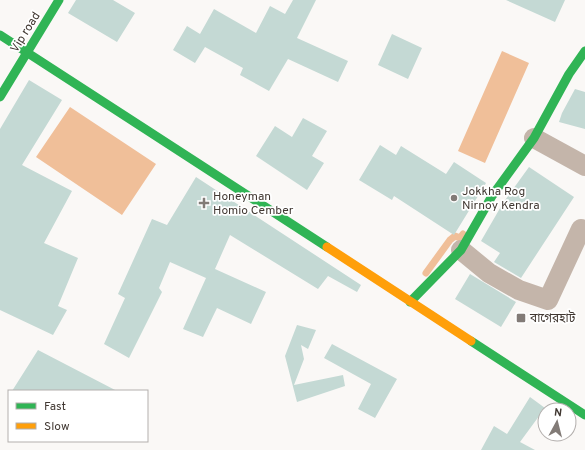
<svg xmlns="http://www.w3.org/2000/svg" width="585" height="450" viewBox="0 0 585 450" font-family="Overpass,'Noto Sans Bengali',sans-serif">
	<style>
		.water { fill: #f0bf99 }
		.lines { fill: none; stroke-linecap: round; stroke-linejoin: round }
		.stream { stroke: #f0bf99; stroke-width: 7 }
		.building { fill: #c4d9d4 }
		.street { stroke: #c4b5aa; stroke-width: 20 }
		.fast { stroke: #30b455; stroke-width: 9 }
		.slow { stroke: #ff9f0a; stroke-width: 9 }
		.poi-dot { fill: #827b77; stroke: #fff; stroke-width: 1.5 }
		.labels { text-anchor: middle; stroke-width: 3.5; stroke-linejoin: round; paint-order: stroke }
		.street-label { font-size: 12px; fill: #413832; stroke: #fff }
		.poi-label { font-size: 12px; fill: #413832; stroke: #fff; text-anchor: start }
	</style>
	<rect width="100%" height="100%" fill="#faf8f6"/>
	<path class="water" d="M502 51 529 63 485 163 458 151Z
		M70 107 156 164 122 215 36 157Z"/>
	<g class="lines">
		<path class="stream" d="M426 273 450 240 455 236 460 238 463 234"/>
	</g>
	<path class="building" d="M76 0H113L135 13 117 42 68 13Z
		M293 0H316L297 38 348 61 338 82 288 59 269 91 240 75 243 68 205 47 195 63 173 50 187 26 200 34 214 9 256 33 270 6 285 14Z
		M506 0H565L555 22Z
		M392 34 422 48 408 79 378 65Z
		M29 80 62 100 22 165 72 191 44 243 78 258 58 306 67 310 53 335 0 310V129Z
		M575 89 585 92V129L559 122 562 113Z
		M303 118 327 131 312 156 324 163 307 190 256 156 275 126 292 137Z
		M380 145 396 155 401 146 446 174 454 162 486 183 454 235 394 196 392 200 359 180Z
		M529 167 574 197 521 278 494 262 500 253 481 241 503 203Z
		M196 177 361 285 357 292 328 276 318 289 230 235 215 269 266 292 251 324 217 308 203 337 183 329 206 278 170 262 159 288 162 292 129 358 104 344 125 298 118 294 152 219 167 225Z
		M470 274 516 302 501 327 455 299Z
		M297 325 316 330 308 349 301 345 304 359 294 385 343 375 345 386 297 402 285 356Z
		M332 344 397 379 375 418 358 409 371 384 324 358Z
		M38 350 117 391H12Z
		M530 397 545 408 520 442 535 450H481L494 426 507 434Z"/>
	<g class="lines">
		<path class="street" d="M534 138 585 166
			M461 250 489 273 519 290 548 300 581 229 585 230"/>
		<path class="fast" d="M0 35 327 247
			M0 97 59 0
			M410 302 461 250 492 196 534 138 569 74 585 51
			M471 341 585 415"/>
		<path class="slow" d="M327 247 471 341"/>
	</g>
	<g class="poi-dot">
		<circle cx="454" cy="198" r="4"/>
		<path d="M202 197h4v4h4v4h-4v4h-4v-4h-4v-4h4z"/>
		<rect x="516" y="313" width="10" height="10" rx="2"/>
	</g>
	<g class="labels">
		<g class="street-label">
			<text transform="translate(25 32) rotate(-58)" y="4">Vip road</text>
		</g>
		<g class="poi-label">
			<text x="462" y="195">Jokkha Rog<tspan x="462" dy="14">Nirnoy Kendra</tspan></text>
			<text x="213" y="200">Honeyman<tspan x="213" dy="14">Homio Cember</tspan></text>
			<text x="530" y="322">বাগেরহাট</text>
		</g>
	</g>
	<rect x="8" y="390" width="140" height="52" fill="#ffffff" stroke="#b3afad"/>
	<rect x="16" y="403" width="20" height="6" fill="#30b455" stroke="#b3afad"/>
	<text x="44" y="410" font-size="12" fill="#413832">Fast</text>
	<rect x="16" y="423" width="20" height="6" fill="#ff9f0a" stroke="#b3afad"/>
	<text x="44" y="430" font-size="12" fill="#413832">Slow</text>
	<g transform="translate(557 422) rotate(7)"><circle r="19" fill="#ffffff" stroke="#b3afad"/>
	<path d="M0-3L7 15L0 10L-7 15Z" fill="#827b77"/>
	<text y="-6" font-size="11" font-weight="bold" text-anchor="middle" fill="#413832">N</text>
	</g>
</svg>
